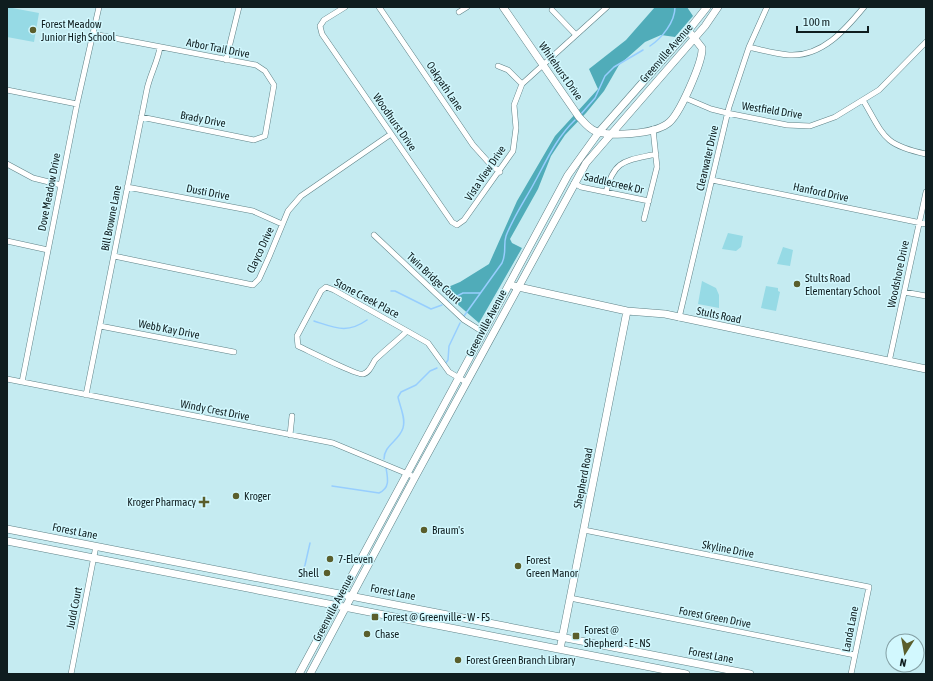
<svg xmlns="http://www.w3.org/2000/svg" width="933" height="681" viewBox="0 0 933 681" font-family="'Asap Condensed',sans-serif">
	<style>
		.green { fill: #96dae5 }
		.forest { fill: #50acb9 }
		.lines { fill: none; stroke-linecap: round; stroke-linejoin: round }
		.stream { stroke: #97cefe; stroke-width: 1.5 }
		.street-casing { stroke: #5f8287; stroke-width: 6 }
		.secondary-casing { stroke: #5f8287; stroke-width: 8 }
		.street { stroke: #fff; stroke-width: 5 }
		.secondary { stroke: #fff; stroke-width: 7 }
		.poi-dot { fill: #5a5e2c; stroke: #d2f8fe; stroke-width: 1.5 }
		.labels { text-anchor: middle; stroke-width: 3; stroke-linejoin: round; paint-order: stroke }
		.poi-label { font-size: 11px; fill: #0f1d1f; stroke: #d2f8fe; text-anchor: start }
		.street-label { font-size: 11px; fill: #0f1d1f; stroke: #d2f8fe }
	</style>
	<rect width="100%" height="100%" fill="#c5ebf1"/>
	<path class="green" d="M7 7 39 13 34 42 7 37Z
		M728 233 743 236 741 247 736 251 722 249Z
		M783 247 793 250 790 266 777 264Z
		M702 281 716 288 719 295V308L698 304Z
		M766 286 778 288V291L780 292 776 311 761 308Z"/>
	<path class="forest" d="M655 7H687L693 16 675 37 661 35 645 42 619 65 604 91 586 113 565 135 551 156 538 189 510 239 512 243 522 248 479 323 441 290 460 282 489 264 517 201 555 136 598 89 589 69 626 40Z"/>
	<g class="lines">
		<path class="stream" d="M650 46C662 38 675 22 675 7
			M581 114 595 98 605 76 614 67 643 50
			M391 291H395L431 309 442 305
			M449 300 463 293H480
			M464 316 502 263C507 252 503 245 506 236 513 218 523 203 532 187 545 164 555 139 575 120
			M314 321C336 328 347 334 367 320
			M445 364 448 360 449 346 460 323
			M384 459C384 445 399 441 403 428 406 418 400 407 398 397L401 392 416 385 430 371 437 368
			M332 486 379 493C390 488 388 479 386 468
			M299 578 305 565 310 543"/>
		<g class="street-casing">
			<path id="street" d="M345 7 324 20 320 26 322 34 452 222 457 225 464 220 513 151 516 128 514 105 522 84 607 7
				M379 7 473 145 491 165 500 172
				M552 10 576 35
				M459 12 467 7
				M93 34 256 65 265 71 274 85 265 136 254 140 141 117
				M749 47C762 50 775 54 789 55 822 57 845 30 864 7
				M226 60 239 7
				M498 66 508 70 522 84
				M7 90 77 104
				M685 98 711 109 727 113 787 125 810 126 835 117 879 90 926 42
				M863 100C884 136 883 145 926 154
				M7 164 33 178 61 185
				M712 180 926 224
				M574 183 581 187 649 201
				M127 187 253 211 282 224
				M606 192C614 159 626 161 656 154
				M644 219 657 167 653 129
				M374 235 464 320 483 332
				M7 241 48 250
				M114 256 253 285 259 279 269 257 288 211 301 196 391 134
				M326 287 334 290 407 331C397 341 385 350 375 360 372 365 369 373 363 374 358 376 307 350 298 346L297 336 321 291Z
				M904 292 926 296
				M679 318 729 107 749 47 767 7
				M100 326 234 352
				M407 331 428 343 449 372 466 382
				M889 362 926 192
				M7 379 333 443 415 477
				M22 382 77 104 99 7
				M86 395 147 89C150 75 158 61 160 47
				M290 435 292 416
				M584 530 869 587 851 674
				M570 598 855 655
				M71 674 96 546"/>
		</g>
		<g class="secondary-casing">
			<path id="secondary" d="M503 7 579 117C584 122 588 128 595 131 611 137 653 134 667 124 679 117 703 61 702 48L691 34
				M514 286 627 311 665 314 926 369
				M7 529 750 674
				M7 541 686 674
				M560 649 627 311
				M299 674 568 175 599 132 688 31 707 7
				M310 674 415 477 586 163 705 26 718 7"/>
		</g>
		<use href="#street" class="street"/>
		<use href="#secondary" class="secondary"/>
	</g>
	<g class="poi-dot">
		<circle cx="33" cy="30" r="4"/>
		<circle cx="797" cy="284" r="4"/>
		<circle cx="236" cy="496" r="4"/>
		<path d="M202 496h4v4h4v4h-4v4h-4v-4h-4v-4h4z"/>
		<circle cx="424" cy="530" r="4"/>
		<circle cx="330" cy="559" r="4"/>
		<circle cx="518" cy="566" r="4"/>
		<circle cx="327" cy="573" r="4"/>
		<rect x="371" y="613" width="8" height="8" rx="2"/>
		<circle cx="367" cy="634" r="4"/>
		<rect x="572" y="632" width="8" height="8" rx="2"/>
		<circle cx="458" cy="660" r="4"/>
	</g>
	<g class="labels">
		<g class="poi-label">
			<text x="41" y="28">Forest Meadow<tspan x="41" dy="13">Junior High School</tspan></text>
			<text x="805" y="282">Stults Road<tspan x="805" dy="13">Elementary School</tspan></text>
			<text x="244" y="500">Kroger</text>
			<text x="196" y="506" text-anchor="end">Kroger Pharmacy</text>
			<text x="432" y="534">Braum's</text>
			<text x="338" y="563">7-Eleven</text>
			<text x="526" y="564">Forest<tspan x="526" dy="13">Green Manor</tspan></text>
			<text x="319" y="577" text-anchor="end">Shell</text>
			<text x="383" y="621">Forest @ Greenville - W - FS</text>
			<text x="584" y="634">Forest @<tspan x="584" dy="13">Shepherd - E - NS</tspan></text>
			<text x="375" y="638">Chase</text>
			<text x="466" y="664">Forest Green Branch Library</text>
		</g>
		<g class="street-label">
			<text transform="translate(218 48) rotate(11)" y="4">Arbor Trail Drive</text>
			<text transform="translate(666 53) rotate(-49)" y="4">Greenville Avenue</text>
			<text transform="translate(561 71) rotate(55)" y="4">Whitehurst Drive</text>
			<text transform="translate(445 86) rotate(56)" y="4">Oakpath Lane</text>
			<text transform="translate(772 110) rotate(9)" y="4">Westfield Drive</text>
			<text transform="translate(203 119) rotate(11)" y="4">Brady Drive</text>
			<text transform="translate(395 122) rotate(55)" y="4">Woodhurst Drive</text>
			<text transform="translate(707 158) rotate(-77)" y="4">Clearwater Drive</text>
			<text transform="translate(485 173) rotate(-56)" y="4">Vista View Drive</text>
			<text transform="translate(614 183) rotate(13)" y="4">Saddlecreek Dr</text>
			<text transform="translate(49 192) rotate(-79)" y="4">Dove Meadow Drive</text>
			<text transform="translate(208 192) rotate(11)" y="4">Dusti Drive</text>
			<text transform="translate(821 192) rotate(12)" y="4">Hanford Drive</text>
			<text transform="translate(111 218) rotate(-79)" y="4">Bill Browne Lane</text>
			<text transform="translate(260 250) rotate(-65)" y="4">Clayco Drive</text>
			<text transform="translate(898 274) rotate(-78)" y="4">Woodshore Drive</text>
			<text transform="translate(434 278) rotate(43)" y="4">Twin Bridge Court</text>
			<text transform="translate(367 298) rotate(28)" y="4">Stone Creek Place</text>
			<text transform="translate(719 315) rotate(12)" y="4">Stults Road</text>
			<text transform="translate(486 323) rotate(-62)" y="4">Greenville Avenue</text>
			<text transform="translate(169 329) rotate(11)" y="4">Webb Kay Drive</text>
			<text transform="translate(215 410) rotate(11)" y="4">Windy Crest Drive</text>
			<text transform="translate(583 478) rotate(-79)" y="4">Shepherd Road</text>
			<text transform="translate(75 531) rotate(11)" y="4">Forest Lane</text>
			<text transform="translate(728 549) rotate(11)" y="4">Skyline Drive</text>
			<text transform="translate(393 592) rotate(11)" y="4">Forest Lane</text>
			<text transform="translate(74 608) rotate(-79)" y="4">Judd Court</text>
			<text transform="translate(333 608) rotate(-62)" y="4">Greenville Avenue</text>
			<text transform="translate(715 617) rotate(11)" y="4">Forest Green Drive</text>
			<text transform="translate(850 629) rotate(-79)" y="4">Landa Lane</text>
			<text transform="translate(711 655) rotate(11)" y="4">Forest Lane</text>
		</g>
	</g>
	<rect width="933" height="681" fill="none" stroke="#0f1d1f" stroke-width="16"/>
	<g transform="translate(905 653) rotate(191)"><circle r="19" fill="#d2f8fe" stroke="#84a0a5"/>
	<path d="M0-3L7 15L0 10L-7 15Z" fill="#5a5e2c"/>
	<text y="-6" font-size="11" font-weight="bold" text-anchor="middle" fill="#0f1d1f">N</text>
	</g>
	<path d="M797 26v6h71v-6" fill="none" stroke="#0f1d1f" stroke-width="2"/>
	<text x="803" y="26" font-size="12" fill="#0f1d1f" stroke="#d2f8fe" stroke-width="3" paint-order="stroke">100 m</text>
</svg>
